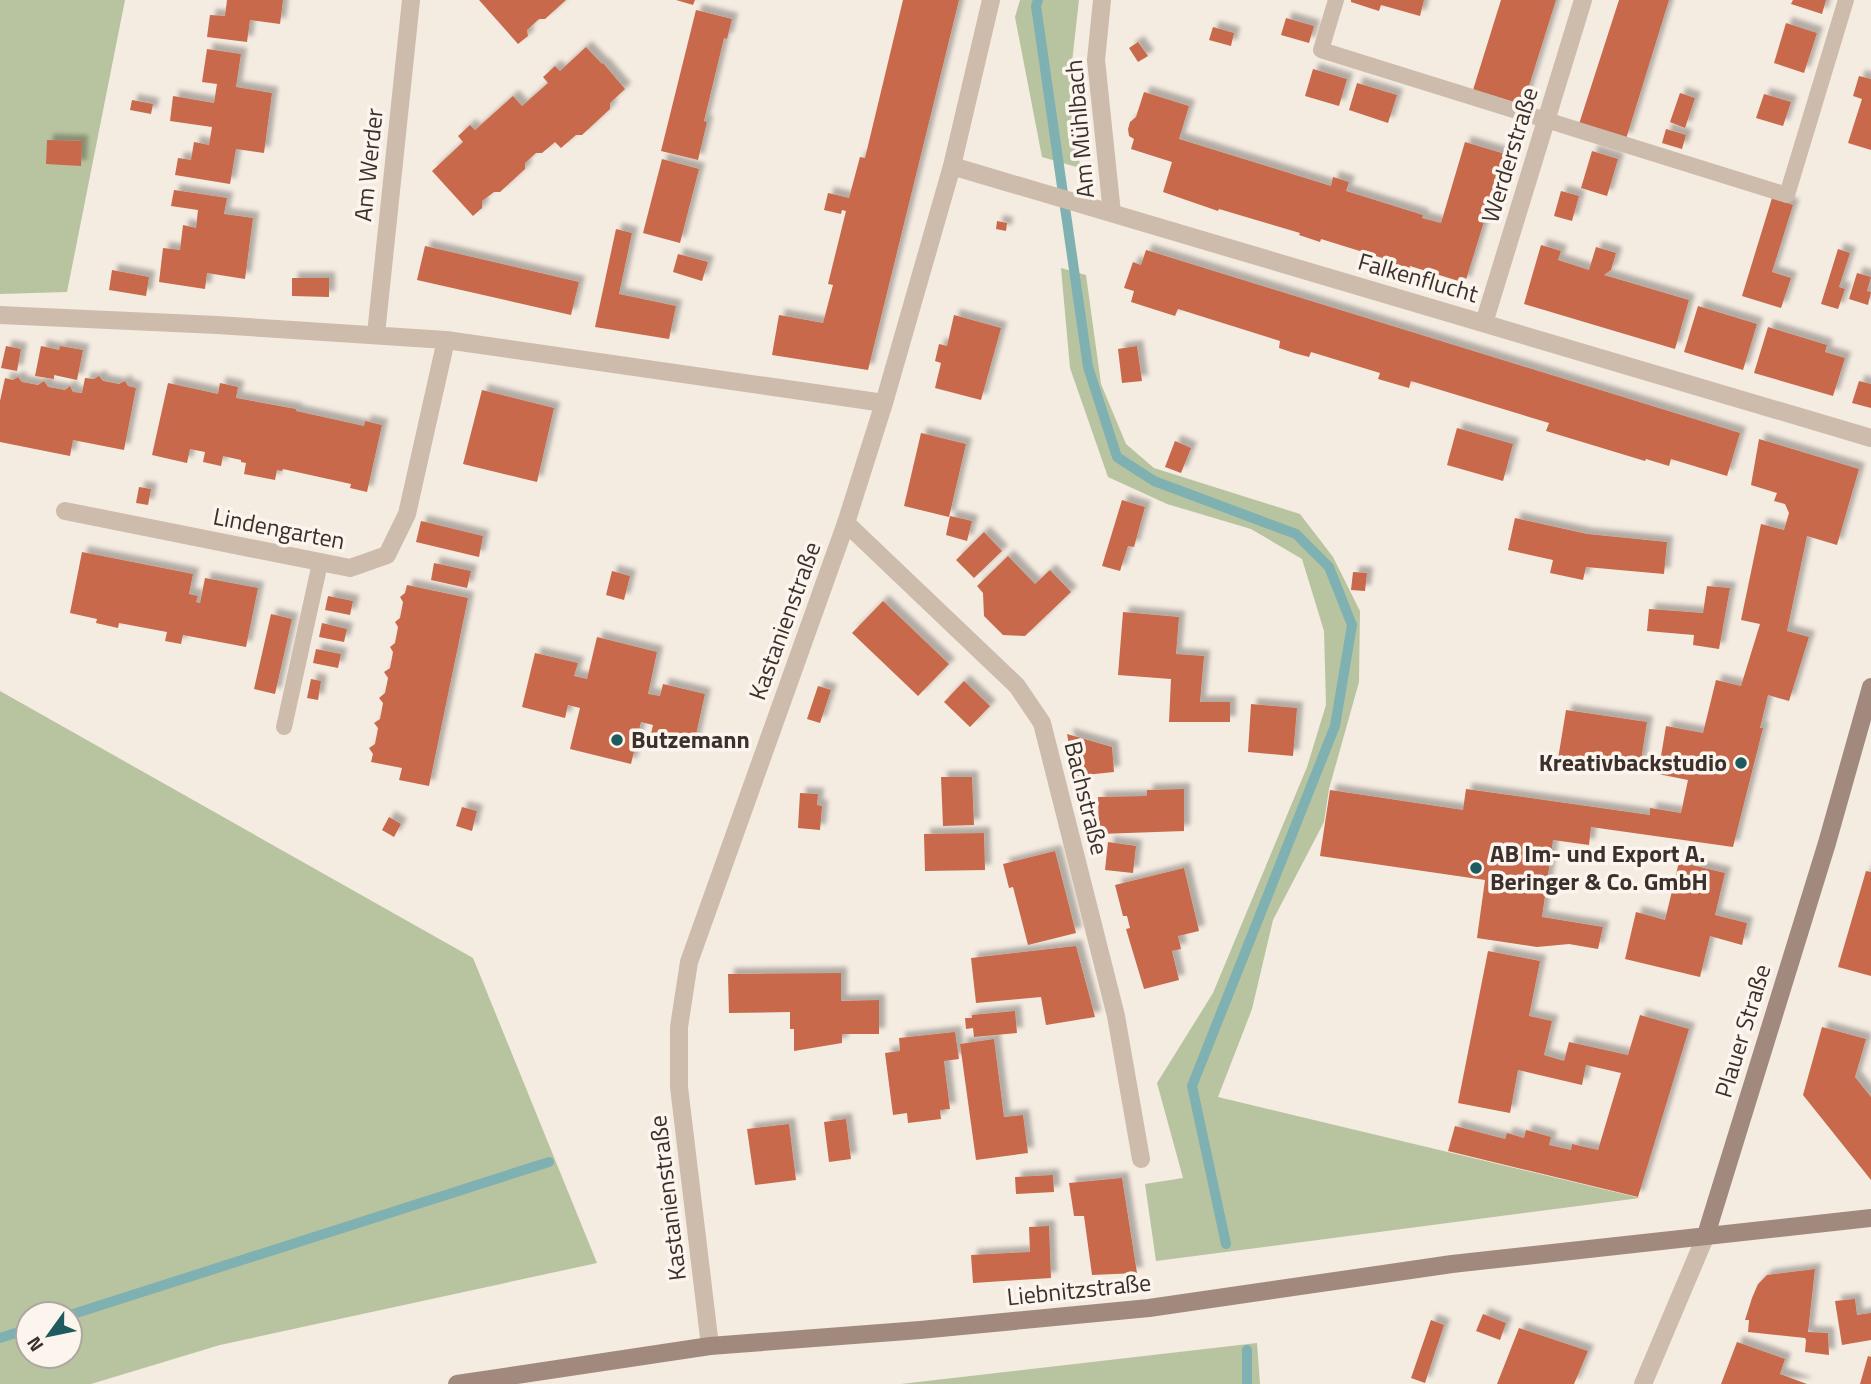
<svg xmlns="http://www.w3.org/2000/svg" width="1871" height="1384" viewBox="0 0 1871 1384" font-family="'Titillium Web',sans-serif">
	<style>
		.green { fill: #b8c4a0; fill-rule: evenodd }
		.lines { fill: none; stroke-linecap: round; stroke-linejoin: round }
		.stream { stroke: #7fb0b2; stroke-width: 10 }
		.building { fill: #c8694b; filter: url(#shadow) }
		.lane { stroke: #cdbbac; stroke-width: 16 }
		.street { stroke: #cdbbac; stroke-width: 18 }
		.secondary { stroke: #a18a7d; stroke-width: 18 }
		.poi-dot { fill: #1f5a5e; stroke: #fbf5ee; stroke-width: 2.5 }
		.labels { text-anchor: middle; stroke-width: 7; stroke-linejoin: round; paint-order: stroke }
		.street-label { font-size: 24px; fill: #3b302b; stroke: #fbf5ee }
		.poi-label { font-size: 24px; font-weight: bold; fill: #3b302b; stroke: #fbf5ee; text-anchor: start }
	</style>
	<defs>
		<filter id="shadow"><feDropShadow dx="6" dy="-6" stdDeviation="2" flood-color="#0004"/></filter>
	</defs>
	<rect width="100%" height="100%" fill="#f4ebe1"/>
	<path class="green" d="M0 0H125L67 292 0 294Z
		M1020 0H1079L1072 62 1080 168 1042 157 1015 17Z
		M1061 268 1086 275 1101 384 1126 444 1154 468 1300 514 1333 557 1360 611 1359 682 1329 789 1324 822 1273 920 1252 1009 1218 1097 1640 1198 1156 1261 1145 1184 1183 1178 1157 1083 1213 993 1307 767 1326 705 1324 631 1302 559 1251 529 1167 504 1108 477 1070 368Z
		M0 691 473 958 597 1263 220 1345 91 1384H0ZM28 1314H70V1356H28Z
		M1257 1343 1260 1384H901Z"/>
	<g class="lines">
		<path class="stream" d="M1038 0 1036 6 1088 367 1117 457 1154 481 1296 534 1329 567 1352 625 1335 726 1192 1086 1226 1244
			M70 1315 549 1162
			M0 1338 28 1329
			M1247 1350V1384"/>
	</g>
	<path class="building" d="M227 0H283L280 24 250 20 247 42 207 37 210 15 225 16Z
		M479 0H566L545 19H539L527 30 528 36 518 44Z
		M676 0H695L693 5Z
		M903 0H959L868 370 772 355 779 315 823 323 833 285 828 284 846 211 842 210 841 214 824 210 828 193 849 198 860 157 865 158Z
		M1351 0H1424L1420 16 1381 5 1379 11 1351 2Z
		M1501 0H1556L1523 105 1473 90Z
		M1619 0H1669L1626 139 1579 124Z
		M1793 0H1826L1822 14 1791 4Z
		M696 10 732 19 727 39 724 38 704 121 707 122 698 160 661 151Z
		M1286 18 1314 26 1309 43 1281 35Z
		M1786 23 1817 33 1804 73 1774 63Z
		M1213 27 1234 33 1231 46 1209 40Z
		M1138 42 1148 56 1138 62 1129 48Z
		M586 47 602 64 603 63 625 89 610 103V109L582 135H576L561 148 555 142 542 153H536L525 163V169L500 192H494L482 201V208L473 216 432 171 463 142 458 136 470 125 475 130 513 96 522 106 548 83 543 77 555 66 560 71Z
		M207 49 241 54 236 87 272 93 264 153 236 149 230 184 175 175 178 158 191 160 194 142 209 145 212 127 170 121 173 96 214 103 217 84 202 82Z
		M1313 69 1347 79 1339 106 1305 96Z
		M1859 76 1871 79V150L1848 143 1862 99 1853 96Z
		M1357 83 1397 95 1388 123 1349 110Z
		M1144 92 1189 106 1179 139 1331 186 1333 177 1349 182 1346 191 1423 215 1422 218 1441 223 1465 142 1505 154 1465 283 1410 266 1409 269 1392 264V261L1321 239 1320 242 1299 235 1300 233 1219 209 1218 211 1163 192 1172 162 1131 149 1134 139 1129 136 1128 129 1130 122 1136 117Z
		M1680 93 1695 98 1685 128 1670 122Z
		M1764 94 1791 102 1783 126 1756 118Z
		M132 100 153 104 151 114 130 110Z
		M1666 129 1686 135 1682 149 1662 143Z
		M47 140 82 141 81 166 46 164Z
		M1592 151 1618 159 1607 196 1581 188Z
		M662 159 699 169 680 243 643 233Z
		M174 190 227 198 224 214 253 218 245 279 207 273 205 289 159 282 163 248 180 250 183 225 196 228 198 210 171 206Z
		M1561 191 1579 196 1572 221 1554 216Z
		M1772 198 1793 205 1772 272 1791 278 1781 308 1742 296Z
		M997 221 1007 223 1006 231 996 229Z
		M616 229 632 233 619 294 676 306 669 339 595 327Z
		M1541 245 1561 251 1558 260 1589 270 1596 247 1616 253 1611 270 1604 275 1689 300 1675 349 1524 304Z
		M425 246 579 282 571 315 417 280Z
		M1838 249 1850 253 1839 287 1845 289 1838 309 1821 304Z
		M1146 250 1740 433 1727 476 1671 459 1669 466 1646 459 1645 461 1546 431 1549 423 1411 381 1409 388 1378 379 1380 373 1311 352 1309 357 1294 353 1279 348 1280 341 1178 309 1175 316 1131 302 1134 291 1124 288 1133 262 1141 265Z
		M678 254 708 262 702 281 673 272Z
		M112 270 149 277 146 296 109 290Z
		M1857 273 1871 277 1867 291 1871 292 1868 305 1849 299Z
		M292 278H329V297L292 296Z
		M1698 306 1757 324 1743 370 1684 352Z
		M954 315 1001 328 981 400 935 388 941 363 935 361 939 344 947 346Z
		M1768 327 1827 345 1825 352 1845 358 1833 396 1754 373Z
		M6 346 21 349 17 371 1 368Z
		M41 346 59 350 60 346 83 350 77 380 54 375V379L35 376Z
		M1137 346 1142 381 1122 383 1118 349Z
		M99 376 103 381 119 384 125 381 128 386 136 388 124 450 73 440 70 456 0 442V401L5 378 13 380 18 377 22 382 38 385 44 381 48 387 65 390 70 386 73 392 82 393 85 378 94 379Z
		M1859 381 1871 384V408L1852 403Z
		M168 383 218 394 220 383 238 387 236 398 296 409V411L364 426 365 421 382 425 367 492 350 488 351 484 283 469 282 471 277 470 275 480 244 474 246 463 241 462V460L223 456 221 466 203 462 205 452 190 449 187 463 152 455Z
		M482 390 554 408 537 482 463 464Z
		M1457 428 1513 444 1503 481 1447 465Z
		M921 433 966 444 949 517 904 506Z
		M1759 439 1859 469 1837 545 1807 536 1787 631 1809 637 1789 701 1768 695 1760 728H1763L1733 847 1591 827 1589 845 1553 840 1542 917 1603 927 1598 949 1569 944 1537 947 1477 938 1485 880 1320 856 1330 790 1463 810 1466 789 1650 815V808L1681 813 1688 780 1658 774 1666 726 1703 733 1716 680 1741 686 1760 624 1741 620 1761 524 1784 530 1789 513 1785 504 1774 501 1777 493 1751 485Z
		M1175 441 1191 448 1181 473 1165 467Z
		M139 487 151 489 148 505 136 503Z
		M1122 500 1145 507 1134 547 1128 546 1120 571 1102 566Z
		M950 516 972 521 967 541 946 535Z
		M1515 518 1587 534 1667 542 1664 574 1586 567 1583 580 1550 573 1553 560 1508 550Z
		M421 521 483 536 479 557 416 542Z
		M984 532 1002 551 974 578 956 560Z
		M82 552 193 574 189 594 198 596 196 602 200 603 205 578 258 588 246 647 183 635 181 644 165 641 167 632 119 623 118 628 96 623 97 619 70 613Z
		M1008 556 1035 584 1050 570 1071 592 1025 636 1003 635 984 616 983 593 977 586Z
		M434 563 471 571 467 588 431 580Z
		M612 571 630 576 624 600 606 595Z
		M1353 572 1367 573 1365 591 1351 590Z
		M407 585 468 598 429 786 399 780 402 768 371 762 373 754 369 748 375 744 378 728 374 723 380 719 383 703 379 698 385 693 388 678 384 672 390 668 393 652 390 647 395 643 398 627 395 622 400 618 403 602 400 597 405 593Z
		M1707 586 1730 588 1719 649 1693 645 1694 635 1647 631 1649 609 1703 613Z
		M328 596 353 601 350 615 325 610Z
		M883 601 949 664 918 696 852 633Z
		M1123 612 1179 617 1176 654 1204 656 1200 702H1230V722H1169L1171 679 1118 675Z
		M271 614 292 619 275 694 254 689Z
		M322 623 347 629 344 642 319 637Z
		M597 637 657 652 648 694 660 696 663 684 705 694 693 748 650 738 653 725 641 722 631 764 570 749 580 708 568 705 565 718 522 707 535 653 578 663 574 676 587 679Z
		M316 649 341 654 338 668 313 663Z
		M311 679 321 681 318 700 307 698Z
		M964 681 990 706 970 727 944 702Z
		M818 686 831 690 820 723 807 719Z
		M1251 704 1297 708 1293 756 1248 752Z
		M1566 710 1647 722 1639 773 1558 759Z
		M1067 734 1112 747 1114 772 1075 776Z
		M941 777H972L974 825 943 826Z
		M1184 789V831L1099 834 1098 797 1147 796V790Z
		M800 793 818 794 817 805 822 806 820 830 798 828Z
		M462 807 477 811 472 831 456 826Z
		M389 817 401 824 394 837 382 830Z
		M984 833 985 870 925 871 924 834Z
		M1108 842 1136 846 1133 873 1105 870Z
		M1055 851 1076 933 1028 945 1013 887 1009 888 1003 864Z
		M1679 862 1725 873 1715 915 1747 923 1742 945 1710 936 1700 977 1625 959 1636 912 1665 920Z
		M1184 868 1199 931 1178 936 1181 949 1172 951 1179 980 1144 989 1126 929 1130 928 1127 916H1123L1115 885Z
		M1866 871 1871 872V976L1838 967Z
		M1076 946 1095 1017 1046 1025 1041 997 976 1003 971 958Z
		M1488 951 1540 961 1529 1016 1552 1021 1544 1055 1564 1061 1569 1042 1628 1055 1640 1015 1689 1029 1638 1197 1448 1151 1455 1126 1505 1139 1507 1133 1524 1138 1526 1130 1551 1137 1549 1145 1571 1150 1572 1144 1598 1150 1621 1073 1586 1065 1582 1085 1518 1070 1510 1113 1458 1103Z
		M841 973V1001L879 1000V1034H842V1043L794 1051V1029H790V1012L729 1013 728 974Z
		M1015 1011 1017 1033 974 1037 973 1028 966 1029 965 1018H972V1015Z
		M1822 1027 1866 1039 1855 1077 1871 1097V1180L1803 1095Z
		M955 1032 959 1059 944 1061 950 1109 940 1110 941 1119 908 1123 907 1113 893 1115 885 1053 900 1051 899 1038Z
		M994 1039 1004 1117 1023 1115 1028 1153 976 1160 960 1044Z
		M846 1119 851 1159 829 1162 824 1122Z
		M789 1124 796 1180 755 1185 747 1129Z
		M1053 1175 1054 1192 1016 1194 1015 1177Z
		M1122 1178 1137 1273 1092 1275 1084 1216H1074L1069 1183Z
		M1049 1226 1051 1278 973 1283 971 1255 1030 1252 1029 1227Z
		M1815 1269 1808 1332 1828 1333 1829 1355 1805 1352 1806 1340 1805 1338 1748 1332 1749 1320H1745L1752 1298 1758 1284 1767 1275Z
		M1855 1299 1857 1315 1871 1313V1340L1842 1345 1835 1301Z
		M1483 1314 1506 1323 1500 1340 1476 1331Z
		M1431 1320 1444 1325 1425 1383 1411 1378Z
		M1519 1328 1588 1351 1574 1384H1497Z
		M1737 1342 1785 1359 1780 1374 1807 1384H1721Z
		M1868 1356 1871 1357V1384H1860Z"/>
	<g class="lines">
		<path class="lane" d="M1336 0 1321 50 1787 195 1846 0
			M284 727 320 563"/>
		<path class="street" d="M1102 0 1096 60 1112 213
			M952 166 1871 438
			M0 315 217 325 446 340 884 403
			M1484 323 1583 0
			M376 334 411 0
			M65 511 350 568 387 555 407 514 446 340
			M846 523 1017 686 1042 723 1116 1016 1141 1159
			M710 1346 679 1087V1027L689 962 846 523 884 403 952 166 991 0
			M1643 1384 1706 1235"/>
		<path class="secondary" d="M1706 1235 1827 843 1871 687
			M457 1384 710 1346 920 1330 1149 1308 1452 1264 1871 1218"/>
	</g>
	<g class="poi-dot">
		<circle cx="617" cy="740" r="7"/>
		<circle cx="1741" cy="763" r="7"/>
		<circle cx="1476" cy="868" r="7"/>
	</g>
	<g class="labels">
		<g class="street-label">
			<text transform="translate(1080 129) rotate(-95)" y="8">Am Mühlbach</text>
			<text transform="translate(1510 155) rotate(-73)" y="8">Werderstraße</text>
			<text transform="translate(369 165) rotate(-84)" y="8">Am Werder</text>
			<text transform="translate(1418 278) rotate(16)" y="8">Falkenflucht</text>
			<text transform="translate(279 529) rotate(11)" y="8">Lindengarten</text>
			<text transform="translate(785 621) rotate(-70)" y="8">Kastanienstraße</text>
			<text transform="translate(1086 798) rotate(76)" y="8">Bachstraße</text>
			<text transform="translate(1743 1031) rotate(-73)" y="8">Plauer Straße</text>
			<text transform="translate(668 1198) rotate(-97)" y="8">Kastanienstraße</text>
			<text transform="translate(1079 1290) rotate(-6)" y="8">Liebnitzstraße</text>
		</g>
		<g class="poi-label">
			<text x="631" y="748">Butzemann</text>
			<text x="1727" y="771" text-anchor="end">Kreativbackstudio</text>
			<text x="1490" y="862">AB Im- und Export A.<tspan x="1490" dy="28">Beringer &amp; Co. GmbH</tspan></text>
		</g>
	</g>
	<g transform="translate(49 1335) rotate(237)"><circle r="33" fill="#fbf5ee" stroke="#aea6a0" stroke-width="2"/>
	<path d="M0-5L12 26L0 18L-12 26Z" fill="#1f5a5e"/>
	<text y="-10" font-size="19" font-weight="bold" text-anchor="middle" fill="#3b302b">N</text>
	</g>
</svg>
